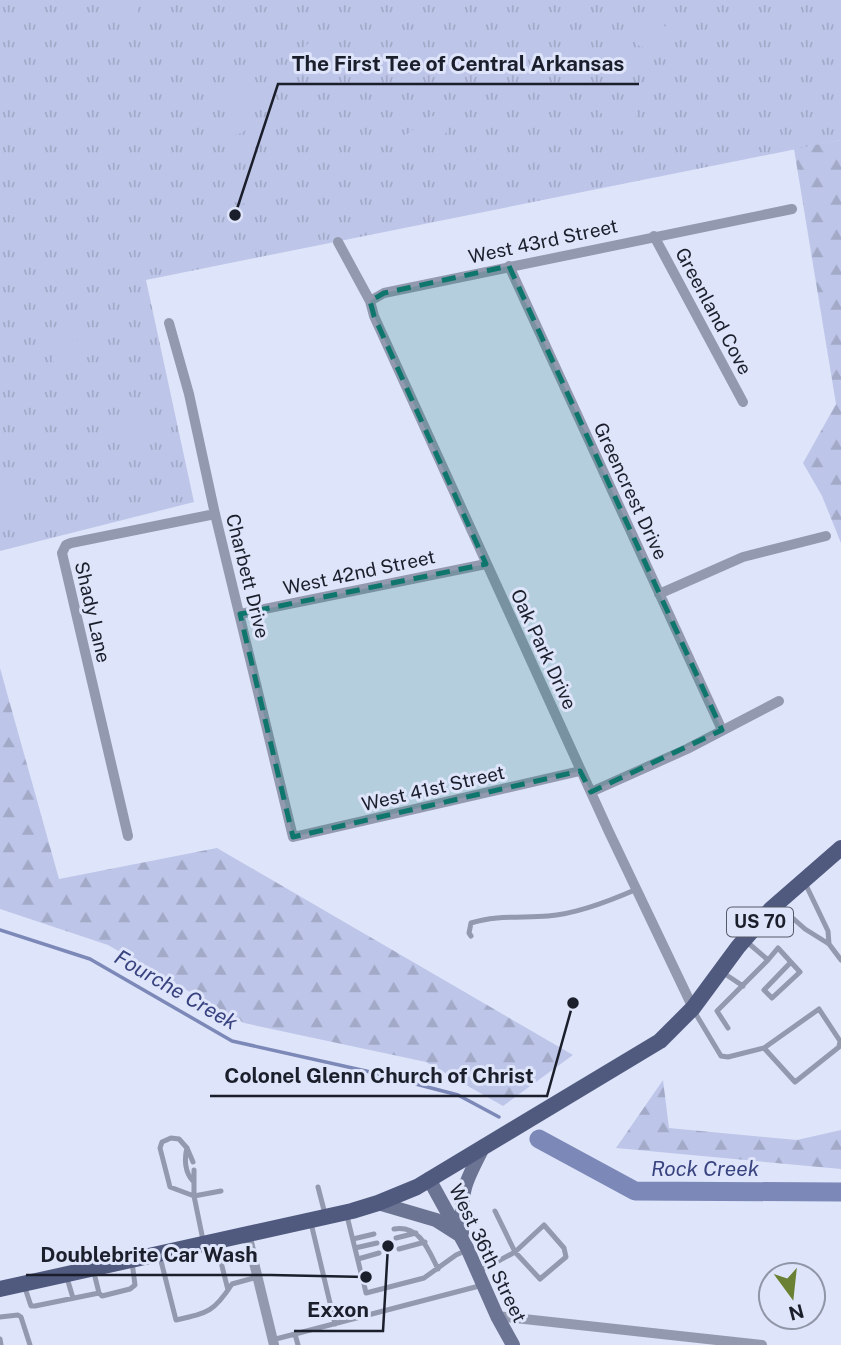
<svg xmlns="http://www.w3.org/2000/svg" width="841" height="1345" viewBox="0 0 841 1345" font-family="'Public Sans',sans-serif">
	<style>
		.grass { fill: url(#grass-tufts) }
		.forest { fill: url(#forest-firs) }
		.pitch { fill: #bdc6e9 }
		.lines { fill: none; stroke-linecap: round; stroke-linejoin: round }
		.stream { stroke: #7c88b7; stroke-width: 3.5 }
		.river { stroke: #7c88b7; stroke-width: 19 }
		.lane { stroke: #9399ae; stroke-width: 5 }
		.street { stroke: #9399ae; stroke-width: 10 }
		.secondary { stroke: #6c7493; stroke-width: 14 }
		.primary { stroke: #505a7f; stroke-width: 16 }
		.marked { fill: #0f766e; fill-opacity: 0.2; stroke: #0f766e; stroke-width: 5; stroke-dasharray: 14 9; stroke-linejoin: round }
		.labels { text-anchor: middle; stroke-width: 6; stroke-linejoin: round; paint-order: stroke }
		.shield { fill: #dee4f9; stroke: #565969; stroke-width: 2 }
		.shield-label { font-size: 18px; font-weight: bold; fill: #1b1e2b }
		.street-label { font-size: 19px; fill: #1b1e2b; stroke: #dee4f9 }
		.water-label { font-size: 21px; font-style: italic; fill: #384380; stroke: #dee4f9 }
		.leader { fill: none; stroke: #1b1e2b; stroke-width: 2.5 }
		.callout-dot { fill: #1b1e2b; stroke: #dee4f9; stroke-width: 2.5 }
		.callout-label { font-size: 21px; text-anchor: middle; font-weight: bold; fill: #1b1e2b; stroke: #dee4f9; stroke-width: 6; stroke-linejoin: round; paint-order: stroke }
	</style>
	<defs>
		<pattern id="grass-tufts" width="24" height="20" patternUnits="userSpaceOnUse" patternTransform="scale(1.75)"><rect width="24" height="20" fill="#bdc6e9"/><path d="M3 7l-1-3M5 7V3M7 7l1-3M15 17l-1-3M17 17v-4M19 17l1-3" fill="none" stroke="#a2aac8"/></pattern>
		<pattern id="forest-firs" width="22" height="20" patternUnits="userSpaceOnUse" patternTransform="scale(1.75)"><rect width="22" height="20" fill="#bdc6e9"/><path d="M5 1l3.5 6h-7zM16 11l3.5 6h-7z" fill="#a2aac8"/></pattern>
	</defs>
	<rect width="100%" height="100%" fill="#dee4f9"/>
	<path class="grass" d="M0 0H841V140L146 280 194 502 0 551Z"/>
	<path class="forest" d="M841 140V543L822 496 803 463 836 404 794 149Z
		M0 668 59 879 217 848 573 1055 503 1106 426 1062 244 1023 108 945 0 909Z
		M663 1080 669 1128 797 1140 841 1130V1169L616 1148Z"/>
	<path class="pitch" d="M112 0H141L138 3V12L126 19 120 18 113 7Z
		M652 10C658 17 668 26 666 35L643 47 637 45 635 41 640 26V13Z
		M321 33C341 37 332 54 325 66L315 69 302 59 300 50Z
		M234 92H245L253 97C250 119 258 130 231 136L226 132 227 117 223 101 228 95Z
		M604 97C611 99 612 103 618 106 625 110 631 107 638 113L626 131H619L610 119 597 110 599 100Z
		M431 116C444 117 452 124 444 136 440 138 435 137 431 140 421 146 421 162 405 148L406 135Z
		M240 179 249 192 263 199V204C252 208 242 201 230 202L225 198C225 191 230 186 235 180Z
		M58 328 72 331 78 341 79 365 73 371 65 374 57 370 53 360 56 348 54 332Z
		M126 396 132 397C141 408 155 422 140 432 134 437 130 438 123 436 121 431 119 405 120 399Z
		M0 487 14 493 31 495 33 505 15 516 0 506Z"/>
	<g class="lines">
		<path class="stream" d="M0 930 90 959 232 1041 366 1071 458 1095 499 1117"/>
		<path class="river" d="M539 1139 635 1191 841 1192"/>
		<path class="lane" d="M805 883 828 931 829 944
			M779 906 805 929 829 944 841 960
			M471 936 469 933 471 923C496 915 522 918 548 916 575 914 612 900 637 889
			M768 960 778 948 800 972 772 998 764 990 791 962
			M722 972 743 986
			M694 1011 721 1056 728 1057 764 1048 819 1009 840 1041 839 1047 795 1082 764 1048
			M728 1028 717 1011 768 960 747 942
			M187 1148C184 1159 185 1173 193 1181
			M193 1162 187 1148 179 1139 171 1138 162 1142 160 1148 170 1187 194 1196 221 1191
			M194 1170V1196L203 1240
			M318 1187 325 1214
			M347 1216 361 1273
			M311 1223 335 1324
			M394 1229C420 1225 428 1249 438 1269
			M396 1238 416 1233
			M353 1239 374 1234
			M216 1242 228 1290
			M355 1248 377 1243
			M399 1249 425 1242
			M160 1257 176 1320C208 1313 214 1312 232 1284L257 1277
			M358 1259 379 1253
			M93 1269 99 1293 102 1296 130 1289 135 1285 132 1262
			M478 1272 515 1252 540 1279 566 1257 564 1248 544 1225 515 1252 495 1211
			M67 1278 73 1298
			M364 1284 366 1293 424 1278 456 1255 465 1251
			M24 1285 31 1306H35L99 1293
			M0 1317 18 1315 21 1317 30 1345
			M295 1334 298 1345
			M0 1339 1 1345
			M272 1340 483 1285"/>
		<path class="street" d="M654 236 743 402
			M338 242 370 301 374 316 609 832 693 1008
			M509 266 722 730
			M370 301 384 293 792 209
			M169 323 189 394 215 514 293 837 580 771
			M659 594 743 557 826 536
			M240 614 486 564
			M591 792 687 749 779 701
			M128 836 62 553 66 545 71 543 215 514
			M247 1234 274 1345
			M497 1316 762 1345"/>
		<path class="secondary" d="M429 1179 467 1248 497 1316 513 1345
			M378 1203 436 1220 458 1234
			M462 1233C460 1191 465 1182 484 1146"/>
		<path class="primary" d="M0 1289 352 1211 378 1203 417 1187 660 1041 693 1008 738 947 771 909 841 848"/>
	</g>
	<path class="marked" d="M509 266 722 730 591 792 580 771 293 837 240 614 486 564 374 316 370 301 384 293Z"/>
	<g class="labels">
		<rect class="shield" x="727" y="907.5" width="66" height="29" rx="5"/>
		<g class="shield-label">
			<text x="760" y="928">US 70</text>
		</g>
		<g class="street-label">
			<text transform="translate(543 241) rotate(-12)" y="7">West 43rd Street</text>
			<text transform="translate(714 311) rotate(62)" y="7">Greenland Cove</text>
			<text transform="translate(631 491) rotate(65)" y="7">Greencrest Drive</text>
			<text transform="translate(359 572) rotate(-12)" y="7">West 42nd Street</text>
			<text transform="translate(248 576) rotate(76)" y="7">Charbett Drive</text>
			<text transform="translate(93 612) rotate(77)" y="7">Shady Lane</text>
			<text transform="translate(544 649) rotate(65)" y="7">Oak Park Drive</text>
			<text transform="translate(433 788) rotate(-13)" y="7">West 41st Street</text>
			<text transform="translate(488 1253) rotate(64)" y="7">West 36th Street</text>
		</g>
		<g class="water-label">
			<text transform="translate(176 990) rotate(30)" y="7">Fourche Creek</text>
			<text x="705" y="1176">Rock Creek</text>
		</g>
	</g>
	<path class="leader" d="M235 215L278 84H639M573 1003L547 1096H210M366 1277L271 1275H26M388 1246L383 1331H294"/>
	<g class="callout-dot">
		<circle cx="235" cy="215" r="7"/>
		<circle cx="573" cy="1003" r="7"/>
		<circle cx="366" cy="1277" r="7"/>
		<circle cx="388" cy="1246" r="7"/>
	</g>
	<g class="callout-label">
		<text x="458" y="71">The First Tee of Central Arkansas</text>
		<text x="379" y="1083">Colonel Glenn Church of Christ</text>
		<text x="149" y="1262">Doublebrite Car Wash</text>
		<text x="338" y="1317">Exxon</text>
	</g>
	<g transform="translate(792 1296) rotate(165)"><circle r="33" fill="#dee4f9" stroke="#9095a7" stroke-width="2"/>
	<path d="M0-5L12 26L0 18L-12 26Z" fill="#6a8032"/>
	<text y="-10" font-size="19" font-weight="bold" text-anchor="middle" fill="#1b1e2b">N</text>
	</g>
</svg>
